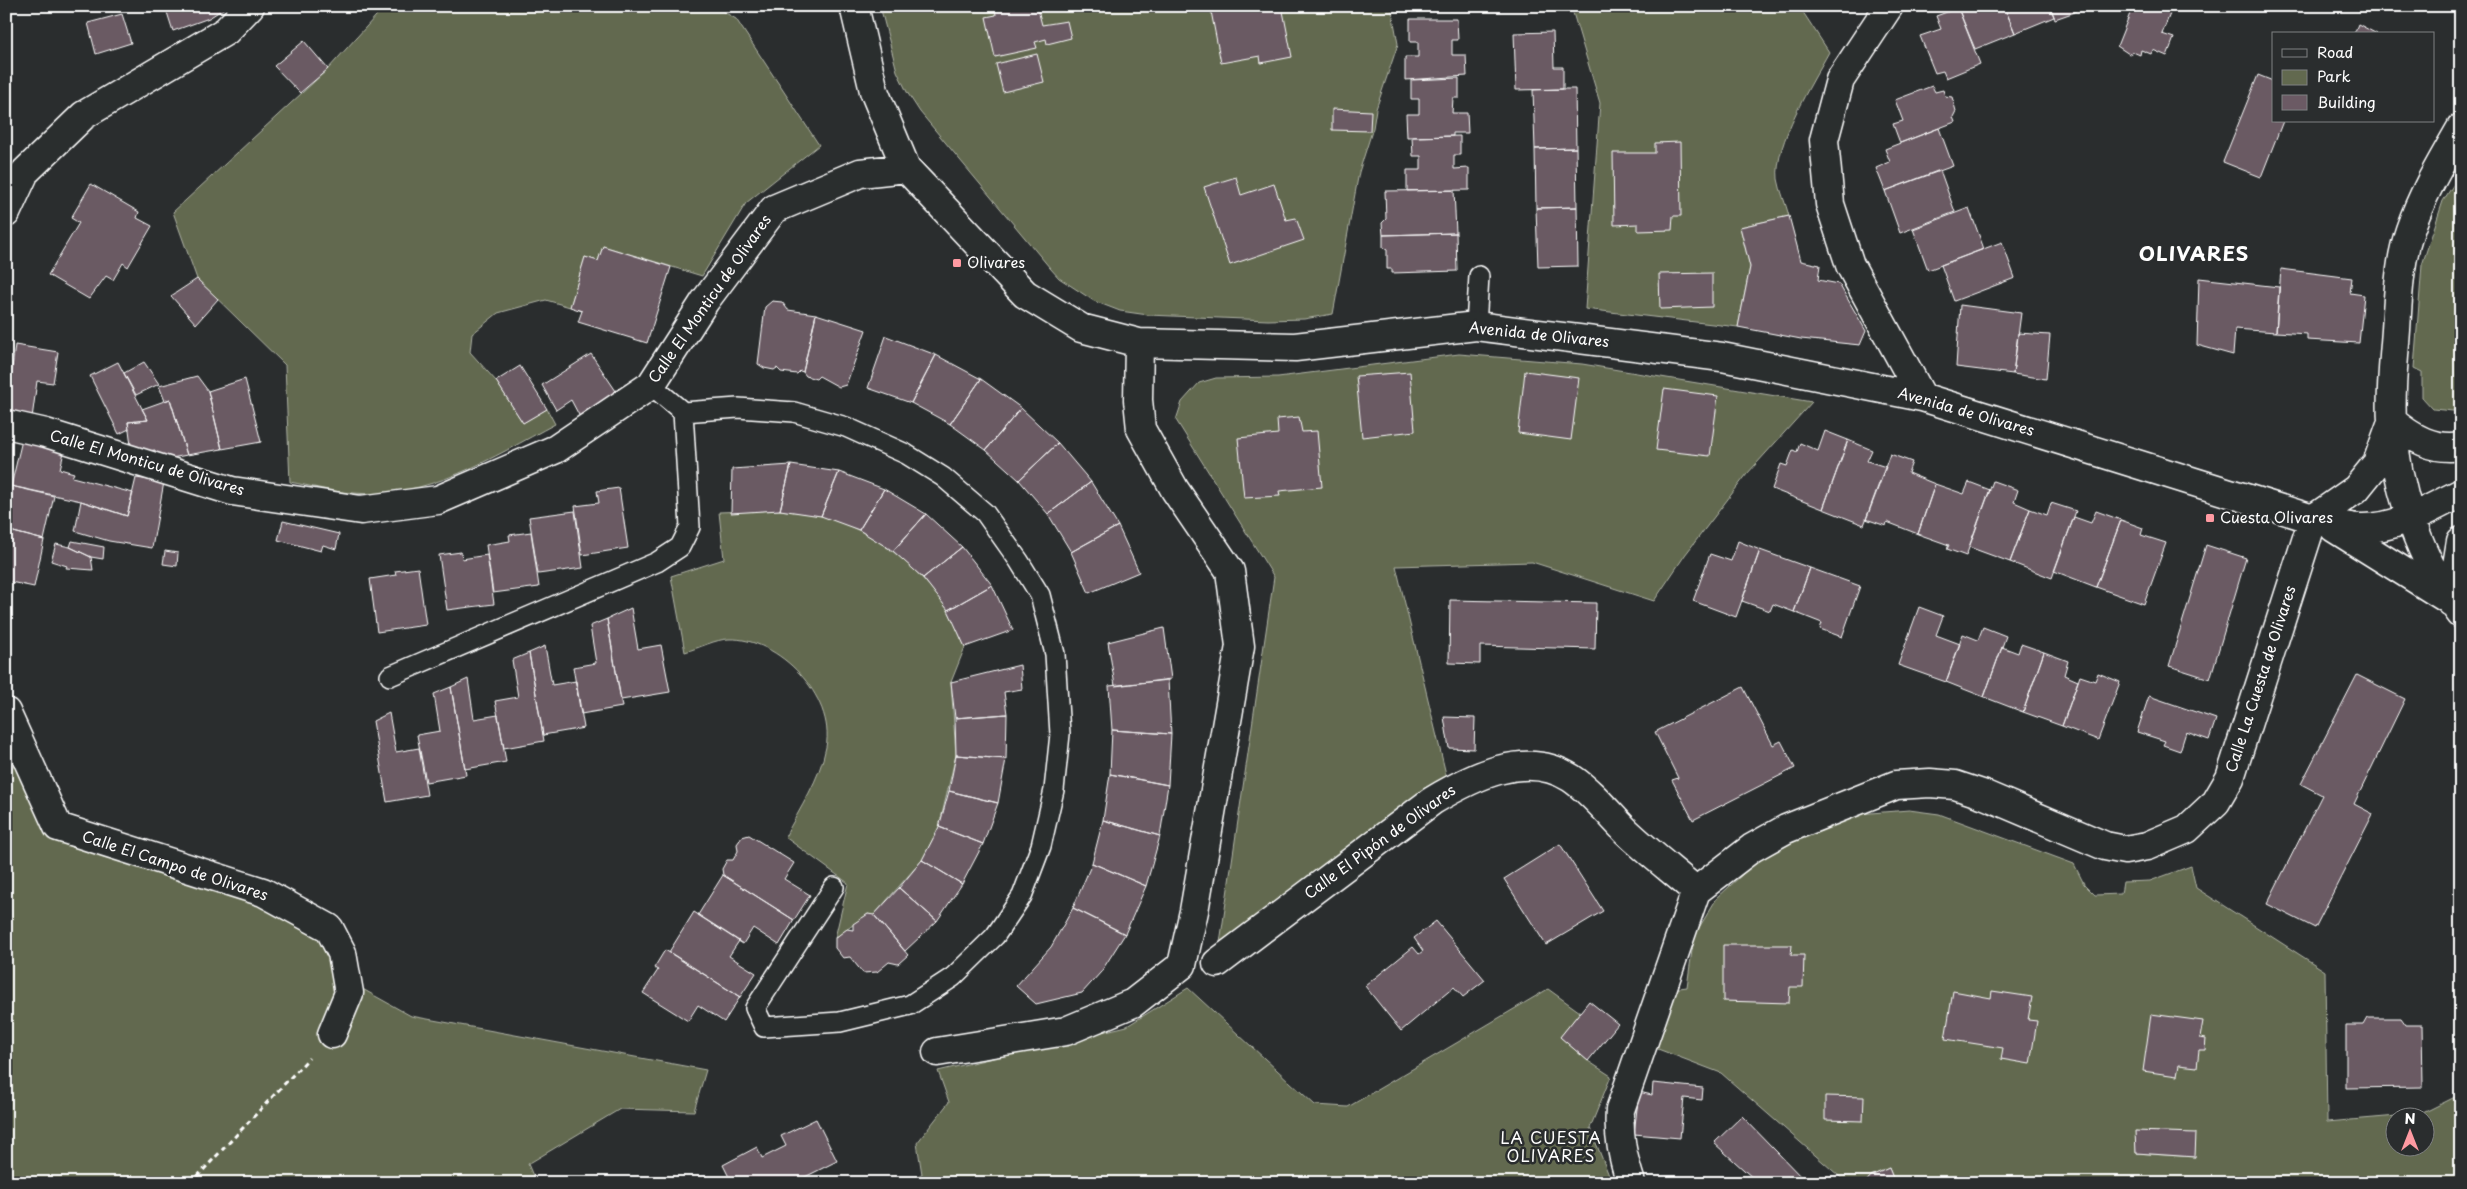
<svg xmlns="http://www.w3.org/2000/svg" width="2467" height="1189" viewBox="0 0 2467 1189" font-family="'Playpen Sans',sans-serif">
	<style>
		.green { fill: #62694f; stroke: #b0b4a7; fill-rule: evenodd }
		.building { fill: #6b5a64; stroke: #fff }
		.lines { fill: none; stroke-linecap: round; stroke-linejoin: round }
		.service-casing { stroke: #fff; stroke-width: 22 }
		.minor-casing { stroke: #fff; stroke-width: 31 }
		.path { stroke: #fff; stroke-width: 3; stroke-dasharray: 5 4; stroke-linecap: butt }
		.service { stroke: #2a2d2e; stroke-width: 19 }
		.minor { stroke: #2a2d2e; stroke-width: 28 }
		.poi-dot { fill: #ff9aa2; stroke: #2a2d2e; stroke-width: 2 }
		.labels { text-anchor: middle; stroke-width: 5; stroke-linejoin: round; paint-order: stroke }
		.poi-label { font-size: 15px; fill: #fff; stroke: #2a2d2e; text-anchor: start }
		.street-label { font-size: 15px; fill: #fff; stroke: #2a2d2e }
		.neighbourhood-label { font-size: 16px; letter-spacing: 1px; fill: #fff; stroke: #2a2d2e }
		.district-label { font-size: 20px; font-weight: bold; letter-spacing: 1px; fill: #fff; stroke: #2a2d2e }
	</style>
	<rect width="100%" height="100%" fill="#2a2d2e"/>
	<filter id="ink" filterUnits="userSpaceOnUse"><feTurbulence type="fractalNoise" baseFrequency=".02" numOctaves="2"/><feDisplacementMap in="SourceGraphic" scale="10" xChannelSelector="R" yChannelSelector="G"/><feConvolveMatrix kernelMatrix="1 2 1 2 8 2 1 2 1" color-interpolation-filters="sRGB"/></filter>
	<g filter="url(#ink)">
		<path class="green" d="M385 6H714L736 19 819 145 746 203 702 276 603 246 598 261 585 257 570 307 546 300 498 313 472 334 470 352 496 381 523 423 547 409 555 424C493 457 427 500 353 493 332 492 311 486 290 482L285 365 197 279 173 212 328 69Z
			M880 6H1391L1398 44 1376 109 1373 128 1359 172 1333 314 1304 319 1268 320 1148 315 1120 311 1094 301 1059 278 1050 268 920 112 907 92 897 71Z
			M1571 6H1799L1829 52C1812 83 1774 144 1778 179 1780 191 1786 204 1789 216L1740 227 1750 267 1738 327 1585 309 1600 103Z
			M2461 173V406L2453 411 2433 409 2422 397V372L2414 368 2422 265 2443 201Z
			M1459 354 1582 364 1812 402 1747 474 1685 555 1654 601 1532 562 1396 566 1450 791 1217 963 1274 577 1176 420 1182 402 1199 383 1216 378 1278 377Z
			M780 510C794 512 809 513 822 516 874 531 917 565 947 609 954 620 959 635 965 647L951 682 956 755 939 827 922 860 873 916 868 914 835 938 848 883 785 837C800 808 820 779 826 747 836 697 778 637 729 639 716 639 699 648 685 652L671 576 724 559 719 512Z
			M6 734 52 835 275 909 318 931 341 977 411 1016 706 1070 694 1111 620 1109 528 1164 536 1183H6Z
			M1909 810 1939 814 2074 864 2084 884 2095 895 2121 894 2123 882 2150 881 2191 866 2196 888 2325 971 2327 1122 2421 1114 2461 1094V1183H1895L1889 1168 1871 1176 1865 1183H1847L1721 1073 1650 1046 1672 989 1687 987 1694 936 1717 898 1756 862 1822 827 1858 814ZM2394 1116H2424V1146H2394ZM2136 1131 2195 1157 2136 1153Z
			M1188 988 1315 1105 1348 1107 1548 989 1580 1012 1560 1037 1588 1061 1611 1076 1590 1128 1612 1183H901L922 1174 917 1143 949 1102 938 1071 1127 1026Z"/>
		<path class="building" d="M165 6H228L209 18 173 31Z
			M981 6H1037L1042 25 1067 21 1071 38 1047 44 1046 39 1035 42 1037 48 995 57 986 17 996 15 995 8 982 10Z
			M1210 6H1282L1292 57 1261 63 1260 56 1221 63Z
			M1961 6H2004L2015 33 1975 49 1958 8Z
			M2004 6H2050L2054 17 2015 33Z
			M2050 6H2078L2075 12 2055 19Z
			M2133 6H2173L2162 34 2174 38 2167 56 2153 50 2151 54 2141 50 2140 55 2133 52 2129 54 2117 46Z
			M1958 8 1980 64 1946 78 1943 71 1935 73 1920 36 1941 29 1936 16Z
			M122 14 131 43 96 54 88 23Z
			M1410 19H1457L1458 40H1452V55H1466L1467 76 1405 80V57H1418V42H1410Z
			M2358 24 2377 34H2354Z
			M1553 32 1554 67H1563V89L1516 90 1514 33Z
			M304 41 328 69 300 93 274 66Z
			M1037 54 1044 82 1003 92 996 64Z
			M2258 75 2273 81V121H2283L2261 177 2223 162Z
			M1459 78V98H1453L1452 113H1467L1468 133H1453V136L1407 137 1406 114H1419V99H1411V80Z
			M1932 86 1935 92 1943 90 1945 96 1952 97 1956 111 1953 117 1955 122 1900 143 1893 124 1903 121 1895 100Z
			M1563 89H1575L1576 148 1535 149 1533 90Z
			M1332 109 1371 111 1370 131 1332 130Z
			M1939 128 1953 166 1885 191 1876 168 1890 162 1885 149Z
			M1460 136V155H1454V169L1469 168V190L1407 191V170H1421V156H1413L1412 137Z
			M1680 142 1681 216H1673L1672 230 1638 231V224L1614 225 1613 153H1655V143Z
			M1576 148 1577 207 1536 208 1535 149Z
			M1940 170 1955 212 1900 233 1885 191Z
			M1236 177 1241 195 1274 184 1286 220 1296 218 1304 240 1230 265 1204 187Z
			M91 184 139 212 137 218 152 226 128 267 123 263 113 280 106 276 89 299 48 275 79 223 71 218Z
			M1454 190 1456 233 1383 235 1382 223 1386 219 1385 191Z
			M1577 207 1578 266 1538 267 1536 208Z
			M1969 208 1984 249 1928 270 1913 229Z
			M1789 216 1801 261 1820 265 1818 280 1839 284 1866 331 1860 345 1801 339 1738 327 1750 267 1740 227Z
			M1456 233 1457 271 1392 273V269H1387V250L1383 247V235Z
			M2002 242 2015 278 1954 301 1941 265Z
			M603 246 671 267 647 343 578 322 582 311 570 307 585 257 598 261Z
			M2281 269 2352 278 2350 293 2364 295 2359 343 2307 340V334L2276 332Z
			M1712 273V307L1660 309 1659 274Z
			M2199 278 2279 287 2276 332 2235 329 2233 355 2197 345Z
			M197 279 218 299 196 324 171 296Z
			M772 301 782 302 788 310 816 314 803 372 800 371 797 374 781 372 777 368 774 370 764 368 758 364 765 307Z
			M1960 305 2021 313 2013 374 1956 367Z
			M816 314 866 330 846 385 839 387 819 376 816 379 806 376 803 372Z
			M2018 333 2050 335 2046 379 2013 374Z
			M886 336 936 355 911 403 868 388Z
			M15 345 58 352 53 383 37 381 32 418 6 413Z
			M591 354 618 394 580 417 571 400 556 410 542 385Z
			M936 355 981 379 950 424 911 403Z
			M118 362 148 420 128 422 129 429 119 434 90 376Z
			M144 362 159 384 136 395 124 373Z
			M520 366 547 409 523 423 496 381Z
			M1525 371 1579 378 1571 440 1518 433Z
			M1410 372 1415 431 1362 437 1356 376Z
			M197 376 208 391 222 449 187 455 170 399 165 401 159 386Z
			M245 379 261 442 222 449 208 391Z
			M981 379 1021 408 986 450 950 424Z
			M1664 389 1718 396 1710 456 1656 450Z
			M170 399 187 455 156 461 155 450 132 453 128 422 148 420 142 409Z
			M1021 408 1058 443 1019 480 986 450Z
			M1299 417 1302 432 1317 431 1322 487 1279 491 1280 496 1244 498 1238 438 1278 434 1277 419Z
			M1825 431 1848 440 1823 509 1772 489 1781 464 1787 466 1793 450 1797 452 1800 443 1818 451Z
			M22 440 64 452 60 469 74 473 72 477 133 493 127 516 81 501 11 486Z
			M1848 440 1872 450 1867 461 1886 467 1864 525 1823 509Z
			M1058 443 1091 482 1048 514 1019 480Z
			M1890 454 1912 462 1908 473 1935 484 1918 534 1887 522 1886 526 1866 519Z
			M791 465 780 510 731 513 732 469Z
			M791 465 839 472 821 516 780 510Z
			M839 472 884 489 859 530 821 516Z
			M136 478 164 482 152 548 109 541 75 531 81 501 127 516Z
			M1993 481 2018 490 2014 502 2030 509 2010 562 1969 547Z
			M1091 482 1118 526 1071 552 1048 514Z
			M1969 482 1990 490 1966 556 1947 549 1949 545 1918 534 1935 484 1964 494Z
			M11 486 54 496 44 540 6 530V507Z
			M619 488 628 548 582 555 575 506 599 503 597 491Z
			M884 489 926 514 893 551 859 530Z
			M2051 503 2076 511 2052 578 2010 562 2030 509 2047 515Z
			M575 511 583 568 538 574 529 517Z
			M2096 511 2121 520 2096 587 2054 571 2074 517 2091 523Z
			M926 514 962 547 923 578 893 551Z
			M2121 520 2143 528 2141 535 2166 543 2144 604 2096 587Z
			M283 521 339 534 336 549 323 545 321 551 278 540Z
			M1118 526 1139 572 1089 593 1071 552Z
			M6 530 44 540 34 587 6 581Z
			M531 532 539 587 493 593 486 545 510 541 509 535Z
			M72 541 104 547 103 559 91 557 70 547Z
			M1738 541 1760 550 1736 617 1693 601 1710 554 1731 561Z
			M56 544 70 547 91 557 93 570 66 568 67 566 51 561Z
			M2206 545 2246 558 2210 679 2169 666Z
			M962 547 992 585 948 610 923 578Z
			M1760 550 1810 568 1794 612 1773 604 1770 611 1742 601Z
			M165 551 178 553 177 566 163 564Z
			M461 552 462 559 487 555 494 604 447 610 439 555Z
			M418 568 426 625 377 632 370 579 396 575 395 571Z
			M1810 568 1860 586 1842 637 1820 629 1822 623 1794 612Z
			M992 585 1013 630 965 647 948 610Z
			M1450 600 1596 603 1595 649 1480 646V664L1449 663Z
			M1919 607 1943 616 1936 635 1960 644 1946 682 1898 665Z
			M631 608 638 649 661 645 670 692 621 700 607 619Z
			M607 619 622 707 581 714 573 667 596 663 590 626Z
			M1983 627 2006 636 1984 697 1946 682 1963 634 1978 640Z
			M1164 628 1171 679 1115 686 1108 642Z
			M2021 644 2044 652 2023 712 1984 697 2002 647 2018 653Z
			M545 646 552 685 576 681 584 728 543 735 529 653Z
			M2044 652 2068 661 2064 675 2078 681 2062 726 2023 712Z
			M529 653 544 741 504 748 495 701 518 697 512 660Z
			M1020 665 1022 689 1004 692 1007 714 955 718 951 682Z
			M2098 673 2120 682 2098 740 2062 726 2080 676 2095 681Z
			M2357 675 2405 699 2354 804 2373 814 2315 928 2267 904 2322 795 2301 784Z
			M468 679 474 719 498 715 506 762 465 769 451 687Z
			M1168 680 1171 734 1112 730 1109 686Z
			M451 687 466 775 426 782 417 735 440 731 434 694Z
			M1743 687 1773 745 1781 741 1795 768 1693 820 1672 780 1678 778 1655 732Z
			M2149 696 2216 719 2209 740 2186 732 2180 751 2163 745 2165 741 2137 732Z
			M389 713 396 752 419 748 427 795 387 802 373 721Z
			M1007 714 1006 759 956 755 955 718Z
			M1444 717 1475 718 1474 749 1449 748Z
			M1112 730 1171 734 1168 785 1110 774Z
			M956 755 1006 759 998 803 949 791Z
			M1110 774 1168 785 1160 836 1103 820Z
			M949 791 998 803 983 844 939 827Z
			M1103 820 1160 836 1146 886 1092 863Z
			M939 827 983 844 962 884 922 860Z
			M749 835 794 863 784 879 810 895 794 920 723 875 722 869 727 860H733L738 851 737 844 742 837Z
			M1560 844 1603 911 1546 945 1504 879Z
			M922 860 962 884 937 921 899 888Z
			M1092 863 1146 886 1125 934 1073 908Z
			M723 875 794 920 779 945 753 928 743 944 698 915Z
			M899 888 937 921 905 951 874 915Z
			M1073 908 1125 934 1101 972 1082 993 1036 1004 1016 986 1051 947Z
			M694 912 739 941 729 956 756 973 740 997 669 952Z
			M868 914 874 915 908 955 898 964 889 962 877 972 863 973 850 957 843 958 835 948V938L847 929 853 930V924Z
			M1436 921 1485 980 1463 997 1454 987 1401 1031 1365 986 1413 947 1419 954 1423 951 1414 938Z
			M1723 945H1792L1791 955H1804L1803 987H1790L1789 1003 1723 1001Z
			M665 950 740 997 724 1022 698 1005 688 1021 643 993 658 970 654 968Z
			M1953 991 1991 998 1992 991 2032 997 2028 1020 2037 1021 2030 1064 2001 1059 2003 1048 1945 1039Z
			M1589 1001 1618 1024 1588 1061 1560 1037Z
			M2151 1014 2203 1021 2200 1038 2206 1039 2205 1050H2199L2197 1067 2179 1065 2177 1076 2143 1071Z
			M2367 1018H2401L2406 1025H2422L2423 1087 2346 1088V1025H2363Z
			M1653 1083 1703 1088 1702 1100 1684 1098 1680 1138 1634 1134 1639 1092 1652 1095Z
			M1825 1096 1864 1097 1863 1121 1825 1120Z
			M1742 1116 1807 1183H1750L1754 1179 1714 1143Z
			M816 1119 837 1161 793 1183H732L723 1165 757 1147 762 1158 786 1146 781 1136Z
			M2135 1131 2196 1133 2195 1157 2136 1153Z
			M1889 1168 1895 1183H1865L1871 1176Z"/>
		<g class="lines">
			<g class="service-casing">
				<path id="service" d="M1476 326 1479 276
					M651 385 683 412
					M390 676 657 562 680 547 690 527 683 412 738 408 794 412 846 427 906 454 943 477 985 513 1019 561 1040 595 1055 654 1060 734 1054 790 1041 846 1022 896 995 936 953 977 910 1005 840 1022 764 1027 755 1008 834 887"/>
			</g>
			<g class="minor-casing">
				<path id="minor" d="M854 6 874 91 906 168 1025 294 1081 328 1139 343 1295 347 1476 326 1722 357 1922 397 2313 519C2329 523 2347 528 2363 528 2399 528 2429 509 2461 493
					M1889 6 1840 80 1824 140 1830 204 1850 265 1922 397
					M2461 128C2442 161 2422 194 2410 230 2399 262 2398 297 2396 330 2394 360 2390 391 2392 421 2396 489 2419 560 2461 614
					M6 213 25 172 84 115 226 31 250 6
					M2392 421C2412 438 2434 451 2461 446
					M6 424 46 433 232 491 361 510 438 500 556 449 651 385 705 301 774 209 860 173 906 168
					M2313 519 2356 489 2377 463 2390 427
					M2334 528 2446 598
					M2451 602 2461 541
					M6 712 58 827 263 892 329 928 342 953 349 993 332 1034
					M1696 891 1752 848 1786 829 1896 785 1930 783 1955 785 1985 795 2105 846 2125 850 2147 846 2187 829 2216 802 2230 778 2313 519
					M1217 963 1432 801C1472 777 1526 749 1571 778 1592 792 1608 813 1626 831 1648 852 1673 871 1696 891
					M937 1052 1066 1031 1133 1003 1182 965 1194 911 1240 646 1230 571 1175 490 1141 429 1138 400 1139 343
					M1631 1183C1623 1158 1618 1137 1620 1110L1696 891"/>
			</g>
			<path class="path" d="M191 1183 309 1058"/>
			<use href="#service" class="service"/>
			<use href="#minor" class="minor"/>
		</g>
	</g>
	<g class="poi-dot">
		<rect x="952" y="258" width="10" height="10" rx="2.5"/>
		<rect x="2205" y="513" width="10" height="10" rx="2.5"/>
	</g>
	<g class="labels">
		<g class="poi-label">
			<text x="967" y="268">Olivares</text>
			<text x="2220" y="523">Cuesta Olivares</text>
		</g>
		<g class="street-label">
			<text transform="translate(710 299) rotate(-55)" y="5">Calle El Monticu de Olivares</text>
			<text transform="translate(1539 335) rotate(6)" y="5">Avenida de Olivares</text>
			<text transform="translate(1966 412) rotate(16)" y="5">Avenida de Olivares</text>
			<text transform="translate(147 463) rotate(16)" y="5">Calle El Monticu de Olivares</text>
			<text transform="translate(2261 679) rotate(-72)" y="5">Calle La Cuesta de Olivares</text>
			<text transform="translate(1380 842) rotate(-36)" y="5">Calle El Pipón de Olivares</text>
			<text transform="translate(175 866) rotate(18)" y="5">Calle El Campo de Olivares</text>
		</g>
		<g class="neighbourhood-label">
			<text x="1551" y="1144">LA CUESTA<tspan x="1551" dy="18">OLIVARES</tspan></text>
		</g>
		<g class="district-label">
			<text x="2194" y="261">OLIVARES</text>
		</g>
	</g>
	<rect width="2467" height="1189" fill="none" stroke="#2a2d2e" stroke-width="25"/>
	<rect x="12" y="12" width="2442" height="1164" fill="none" stroke="#fff" stroke-width="2" filter="url(#ink)"/>
	<rect x="2272" y="32" width="162" height="90" fill="#2a2d2e" stroke="#7f8182"/>
	<rect x="2282" y="49" width="25" height="8" fill="#2a2d2e" stroke="#7f8182"/>
	<text x="2317" y="58" font-size="15" fill="#ffffff">Road</text>
	<rect x="2282" y="70" width="25" height="15" fill="#62694f" stroke="#7f8182"/>
	<text x="2317" y="82" font-size="15" fill="#ffffff">Park</text>
	<rect x="2282" y="95" width="25" height="15" fill="#6b5a64" stroke="#7f8182"/>
	<text x="2317" y="108" font-size="15" fill="#ffffff">Building</text>
	<g transform="translate(2410 1132)"><circle r="24" fill="#2a2d2e" stroke="#7f8182"/>
	<path d="M0-4L9 19L0 12L-9 19Z" fill="#ff9aa2"/>
	<text y="-8" font-size="14" font-weight="bold" text-anchor="middle" fill="#ffffff">N</text>
	</g>
</svg>
